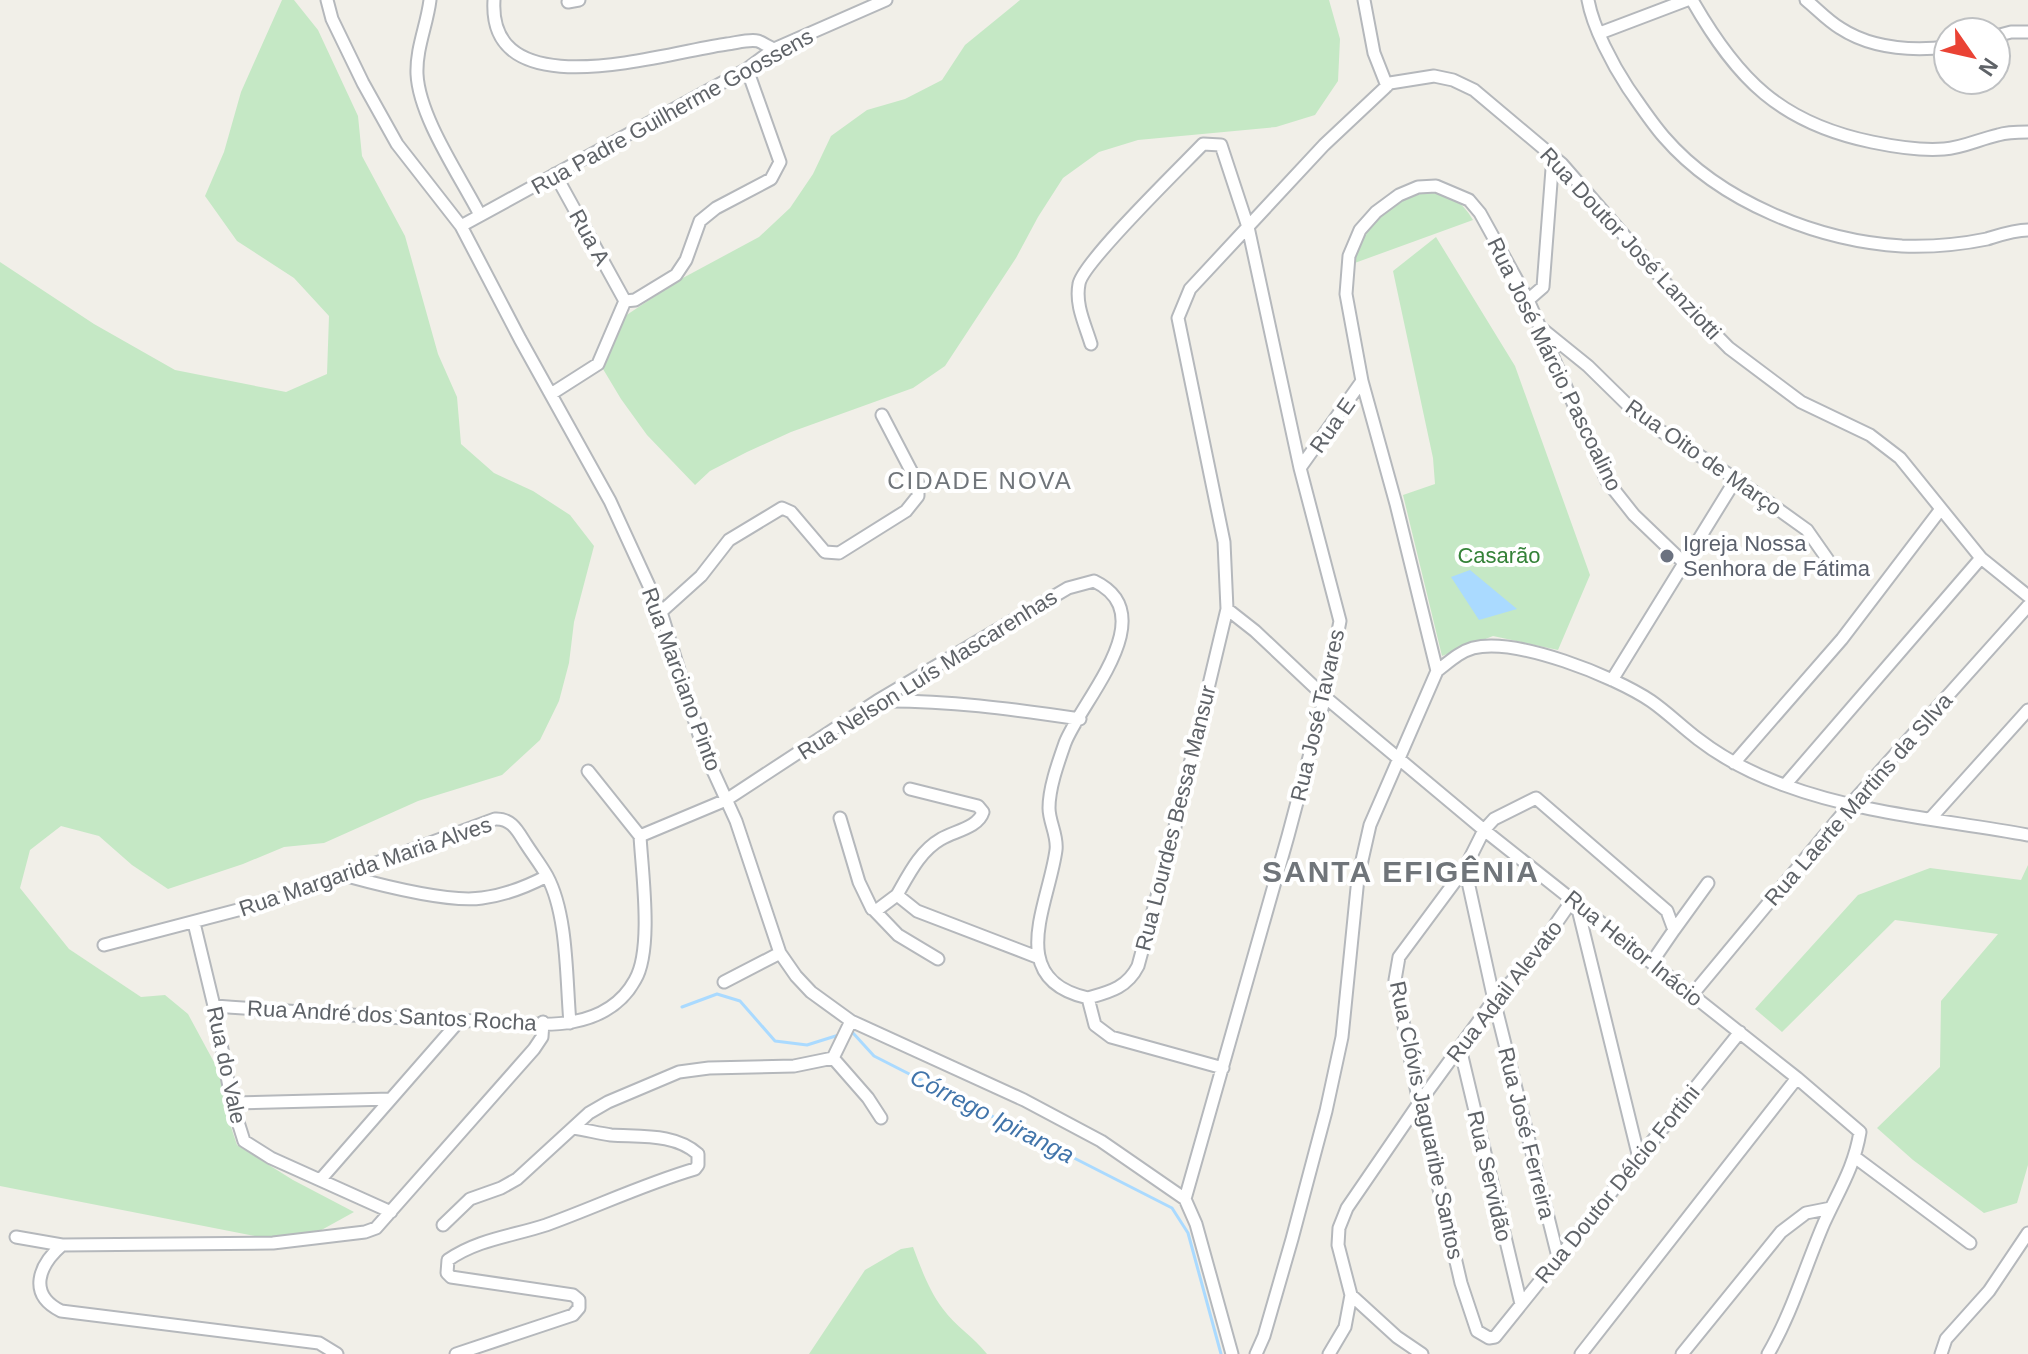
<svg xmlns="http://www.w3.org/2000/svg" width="2028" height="1354" viewBox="0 0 2028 1354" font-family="Arial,sans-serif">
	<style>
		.green { fill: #c5e8c5 }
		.water { fill: #aadaff }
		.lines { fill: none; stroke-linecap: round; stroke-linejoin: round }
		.stream { stroke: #aadaff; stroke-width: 3 }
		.minor-casing { stroke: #b5b8bc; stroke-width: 15 }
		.minor { stroke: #fff; stroke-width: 11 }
		.worship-dot { fill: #6b7280; stroke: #fff; stroke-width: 3 }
		.labels { text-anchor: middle; stroke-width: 8; stroke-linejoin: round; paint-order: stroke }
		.street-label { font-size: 22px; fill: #5f6368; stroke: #fff }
		.worship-label { font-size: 22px; fill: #5b616d; stroke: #fff; text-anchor: start }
		.park-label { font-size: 22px; fill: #348238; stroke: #fff }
		.neighbourhood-label { font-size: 24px; letter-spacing: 2px; fill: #70757a; stroke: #fff }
		.water-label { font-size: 24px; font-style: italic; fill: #4174aa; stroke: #fff }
		.district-label { font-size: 30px; font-weight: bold; letter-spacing: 2px; fill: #70757a; stroke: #fff }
	</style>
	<rect width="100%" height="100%" fill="#f1efe8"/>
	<path class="green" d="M282 0H294L318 30 358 116 362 156 405 236 438 354 457 397 461 444 494 473 533 491 570 515 594 546 574 622 569 663 559 701 540 740 502 775 418 801 324 843 284 847 243 864 168 889 132 865 99 836 61 826 30 850 20 888 69 949 141 997 165 995 188 1014 222 1077 225 1109 237 1145 293 1180 354 1212 316 1233 270 1239 0 1186V262L94 324 175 370 286 392 327 374 329 316 294 278 237 241 205 196 224 152 241 92Z
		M1020 0H1329L1340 39 1338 81 1315 115 1276 127 1138 140 1099 152 1063 178 1038 217 1016 258 945 366 913 388 791 432 747 452 710 471 695 485 647 435 621 399 597 359 616 322 681 279 759 237 790 208 813 174 831 136 867 110 905 99 942 80 965 45Z
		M1435 192C1454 197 1463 203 1473 220L1352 264C1367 218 1386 196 1435 192Z
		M1436 237 1515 366 1590 575 1558 650 1493 636 1442 656 1403 495 1435 484 1433 458 1393 271Z
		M2028 865V1165L2017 1203 1984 1213 1913 1160 1877 1128 1940 1067 1941 1001 1998 934 1895 920 1782 1032 1755 1009 1858 895 1930 868 2021 880Z
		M913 1247C921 1268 929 1291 943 1309 955 1326 974 1337 987 1354H809L865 1270 901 1249Z"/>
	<path class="water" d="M1470 570 1517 609 1479 620 1451 577Z"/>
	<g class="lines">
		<path class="stream" d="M682 1007 717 994 740 1001 775 1041 807 1045 842 1034
			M850 1033H853L874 1056 1172 1208 1188 1233 1221 1354"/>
		<g class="minor-casing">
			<path id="minor" d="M327 0 332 19 363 83 397 144 461 226 520 339 610 501 661 612 704 751 736 821 780 953 796 976 811 992 851 1021 1024 1100 1101 1141 1185 1199
				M430 0C427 25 416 48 417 74 419 117 460 176 480 215
				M494 0C487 111 667 52 727 44 736 43 749 39 758 41 763 43 769 47 774 49
				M1364 0 1374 53 1387 86
				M1588 0C1593 28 1613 65 1628 88 1640 105 1651 122 1664 137 1720 202 1818 241 1902 246 1931 247 1958 245 1987 239 2000 235 2014 230 2028 230
				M1692 0C1737 79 1780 123 1872 142 1896 147 1920 151 1944 149 1962 148 1980 139 1998 135 2007 132 2018 132 2028 132
				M1806 0C1817 9 1828 21 1840 28 1872 49 1912 51 1948 47
				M568 2 579 0
				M1600 33 1687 0
				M1996 36 2011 32H2028
				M555 174 625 301
				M461 226 747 69 774 49 886 0
				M1528 300 1543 287 1553 156
				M625 301 635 300 676 275 686 260 700 221 716 208 771 179 780 162 747 69
				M1541 328 1588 366 1642 419 1736 479 1807 530 1828 560
				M1091 344C1085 324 1075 305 1079 284 1082 263 1182 166 1203 144L1221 145 1248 227 1300 468 1340 621 1325 697 1288 836 1185 1199
				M551 394 598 364 625 301
				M1300 468 1362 381
				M1227 609 1255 631 1325 697 1484 830 1797 1078 1860 1132C1854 1168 1839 1190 1824 1223 1805 1267 1792 1313 1768 1354
				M661 612 701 576 729 540 782 508 791 512 825 552 839 553 906 511 918 496V484L882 415
				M1437 671 1396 504 1362 381 1346 294 1349 256 1360 230 1376 212 1399 195 1418 187 1436 186 1469 200 1480 213 1528 300 1607 481 1634 515 1683 562
				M1612 680 1736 479
				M878 701C947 700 1012 709 1080 719
				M1734 763 1842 639 1941 509
				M588 771 640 836
				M1785 785 1981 558
				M910 789 978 806 983 812C978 828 954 831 941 839 920 851 909 874 897 895L917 911 1037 957
				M840 818 859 882 872 909 877 910 897 895
				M1930 819 2028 710
				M640 836 726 800 877 701 1068 588 1094 581C1165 615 1081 701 1065 743 1058 763 1049 788 1049 808 1049 822 1058 836 1056 850 1049 904 1004 979 1088 998
				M1465 868 1494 1000 1558 1257
				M347 876C380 885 449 903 482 898 506 895 526 887 547 876
				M1576 901 1639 1158
				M875 911 898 935 938 959
				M194 923 214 1006 232 1103 244 1141 271 1158 391 1212
				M1674 930 1708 883
				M104 945 276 900 495 819C512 818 518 832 526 844 533 855 541 865 547 876 568 915 566 979 570 1023
				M1652 962 1674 930 1667 911 1536 798 1494 819 1484 830 1465 868 1399 957 1395 980 1419 1103 1461 1283 1477 1331 1489 1338 1495 1337 1740 1032
				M724 982 780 953
				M1692 995 1849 806 2028 606
				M1088 998C1109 992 1127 988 1138 966L1169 852 1227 609 1224 542 1178 318 1190 289 1324 145 1390 83 1434 76 1453 80 1474 90 1562 164 1669 287 1729 348 1801 402 1870 435 1900 458 1981 558 2028 596
				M1088 998 1095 1025 1111 1037 1223 1068
				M214 1006C303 1012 392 1019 481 1021 509 1022 546 1027 572 1022 599 1017 622 1004 635 980 653 950 642 872 640 836
				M1460 1048 1521 1304
				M833 1058 868 1098 881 1118
				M232 1103 391 1099
				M1856 1158 1970 1243
				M321 1179 460 1020
				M1185 1199 1196 1224 1232 1354
				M443 1225 470 1199 501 1188 517 1179 589 1113 608 1102 679 1072 709 1068 794 1066 833 1058 851 1021
				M16 1237 62 1245 273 1243 365 1232 376 1228 534 1049 542 1037 543 1022
				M62 1245C39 1265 27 1294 61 1311L319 1343 337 1354
				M456 1354 573 1315 579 1308V1300L573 1295 451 1277 447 1273 448 1260C478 1239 513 1236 546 1225 596 1207 644 1184 695 1169L698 1165V1154C675 1133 640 1137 611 1135 598 1133 586 1130 573 1128
				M1256 1354 1264 1336 1292 1239 1326 1111 1342 1037 1358 878 1370 825 1437 671C1449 662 1459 652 1473 648 1516 637 1614 676 1651 701 1667 712 1682 727 1698 739 1724 759 1753 774 1784 785 1862 814 1946 820 2028 835
				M1329 1354 1345 1327 1351 1295
				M1422 1354 1397 1337 1351 1295 1338 1245 1339 1228 1347 1208 1419 1103 1494 1000 1528 964 1573 899
				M1581 1354 1797 1078
				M1682 1354 1781 1232 1806 1213 1831 1208
				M1941 1354 1946 1339 1989 1291 2028 1233"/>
		</g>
		<use href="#minor" class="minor"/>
	</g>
	<circle class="worship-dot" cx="1667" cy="556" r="8"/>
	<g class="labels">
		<g class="street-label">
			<text transform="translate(672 111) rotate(-29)" y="8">Rua Padre Guilherme Goossens</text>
			<text transform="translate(590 237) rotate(61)" y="8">Rua A</text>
			<text transform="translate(1631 243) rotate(47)" y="8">Rua Doutor José Lanziotti</text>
			<text transform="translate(1555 364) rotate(64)" y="8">Rua José Márcio Pascoalino</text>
			<text transform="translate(1332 425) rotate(-55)" y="8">Rua E</text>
			<text transform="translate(1704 457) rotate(35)" y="8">Rua Oito de Março</text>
			<text transform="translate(927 674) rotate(-32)" y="8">Rua Nelson Luís Mascarenhas</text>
			<text transform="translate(682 679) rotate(70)" y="8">Rua Marciano Pinto</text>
			<text transform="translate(1317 715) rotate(-77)" y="8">Rua José Tavares</text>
			<text transform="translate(1858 799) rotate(-49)" y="8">Rua Laerte Martins da SIlva</text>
			<text transform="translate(1175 818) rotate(-76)" y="8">Rua Lourdes Bessa Mansur</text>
			<text transform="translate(365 866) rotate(-19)" y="8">Rua Margarida Maria Alves</text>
			<text transform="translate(1634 948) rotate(39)" y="8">Rua Heitor Inácio</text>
			<text transform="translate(1504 991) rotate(-52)" y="8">Rua Adail Alevato</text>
			<text transform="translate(392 1015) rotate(3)" y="8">Rua André dos Santos Rocha</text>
			<text transform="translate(227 1065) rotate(78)" y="8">Rua do Vale</text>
			<text transform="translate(1427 1120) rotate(78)" y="8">Rua Clóvis Jaguaribe Santos</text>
			<text transform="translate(1527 1133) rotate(76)" y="8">Rua José Ferreira</text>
			<text transform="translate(1490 1176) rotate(77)" y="8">Rua Servidão</text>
			<text transform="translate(1617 1184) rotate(-51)" y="8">Rua Doutor Délcio Fortini</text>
		</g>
		<g class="worship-label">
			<text x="1683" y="551">Igreja Nossa<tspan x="1683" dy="25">Senhora de Fátima</tspan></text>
		</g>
		<g class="park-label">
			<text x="1499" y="563">Casarão</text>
		</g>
		<g class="neighbourhood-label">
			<text x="980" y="489">CIDADE NOVA</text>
		</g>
		<g class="water-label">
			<text transform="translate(992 1116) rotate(27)" y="8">Córrego Ipiranga</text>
		</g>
		<g class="district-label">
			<text x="1401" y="882">SANTA EFIGÊNIA</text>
		</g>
	</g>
	<g transform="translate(1972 56) rotate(124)"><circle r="38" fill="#ffffff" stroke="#bfc1c3" stroke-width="2"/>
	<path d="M0-6L14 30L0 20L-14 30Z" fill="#ea4335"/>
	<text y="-12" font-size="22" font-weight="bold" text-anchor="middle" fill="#5f6368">N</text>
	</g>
</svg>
